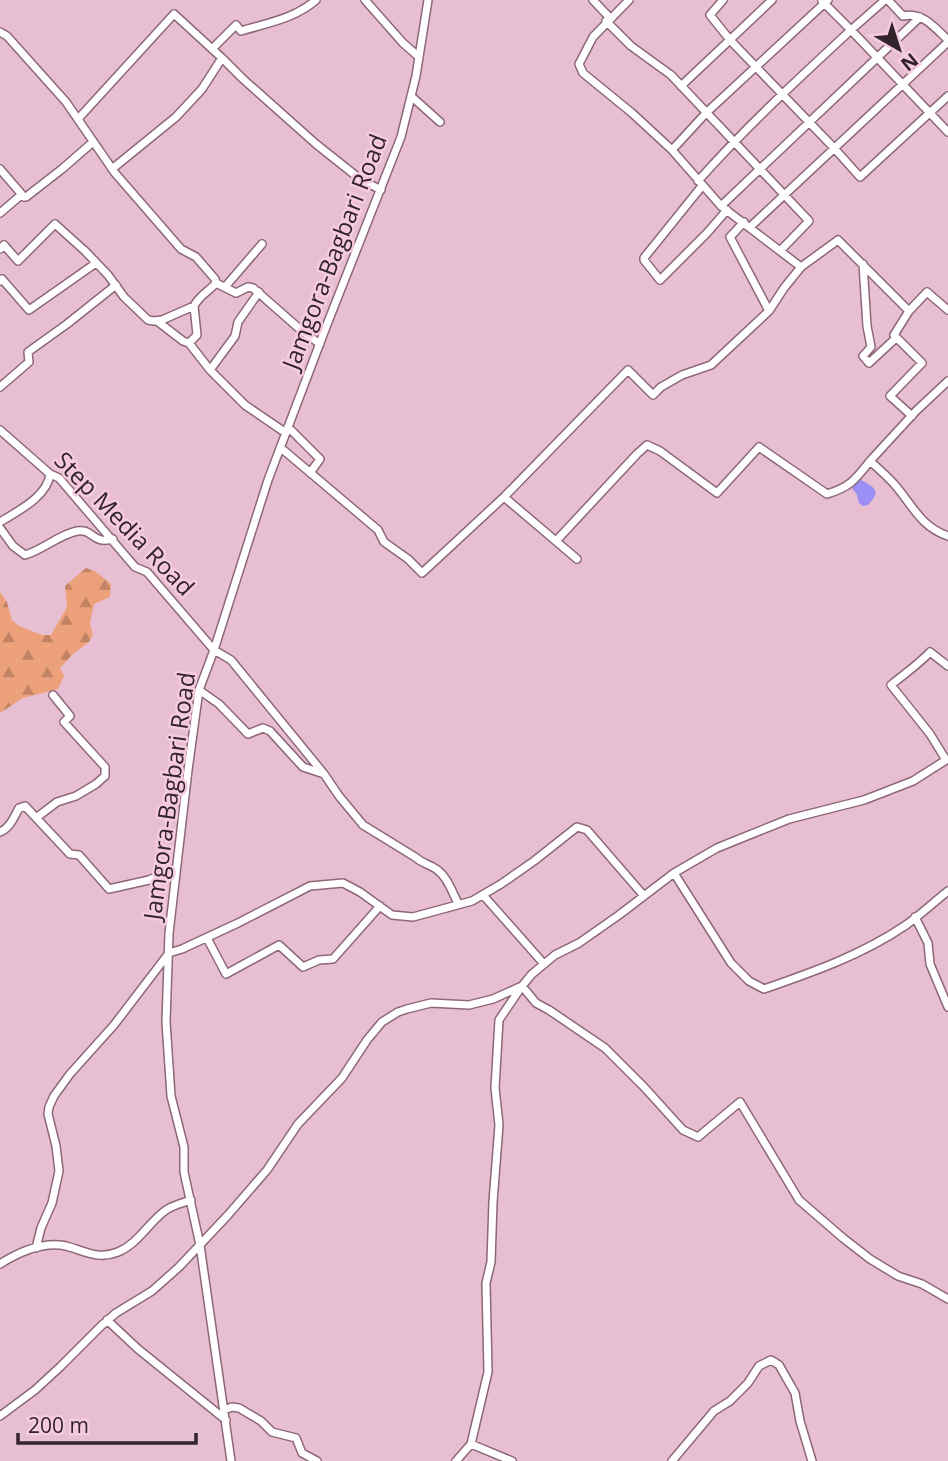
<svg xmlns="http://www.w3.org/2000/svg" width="948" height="1461" viewBox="0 0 948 1461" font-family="'Open Sans',sans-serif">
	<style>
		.forest { fill: url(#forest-firs) }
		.water { fill: #9b8ef5 }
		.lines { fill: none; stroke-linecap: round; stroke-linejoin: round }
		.minor-casing { stroke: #8d677a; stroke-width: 10 }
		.minor { stroke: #fff; stroke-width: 7 }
		.labels { text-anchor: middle; stroke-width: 5; stroke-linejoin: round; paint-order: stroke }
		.street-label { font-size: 24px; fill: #33242c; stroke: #f6cbe0 }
	</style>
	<defs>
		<pattern id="forest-firs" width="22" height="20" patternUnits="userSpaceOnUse" patternTransform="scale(1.75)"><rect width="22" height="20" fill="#eda17a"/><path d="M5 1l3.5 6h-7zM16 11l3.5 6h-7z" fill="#c18364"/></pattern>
	</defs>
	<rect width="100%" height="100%" fill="#e8bed3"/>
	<path class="forest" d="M86 568 95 571 111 584 110 597 94 604 90 623 93 635 89 642 73 654 60 668 64 676 58 689 23 698 0 713V592L7 602 12 620 19 626 42 635H51L67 607 65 586Z"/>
	<path class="water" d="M859 479C875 487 882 491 868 505L863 506 859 503 857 495 852 488 853 484Z"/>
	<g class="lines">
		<g class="minor-casing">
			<path id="minor" d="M365 0 403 43 419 57
				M593 0 610 18
				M629 0 593 37 579 64 583 73 632 113 672 150 721 206 801 267 838 240 909 311 927 292 948 310
				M723 0 710 15 730 40 834 148 860 177 948 96
				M888 0 903 16C923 12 934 27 948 40
				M822 1 851 30 885 0
				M606 21 631 46 671 75 809 221 780 251
				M0 32 7 36 66 102 115 173 181 249 196 257 215 279 216 283C209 291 199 296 194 306L197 335 189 343 210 370 245 405 286 433
				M212 49 236 25 241 31C267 23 294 19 316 0
				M681 86 772 0
				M411 96 440 122
				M78 119 174 14 222 58
				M672 150 706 113 828 0
				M0 169 24 197
				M112 169 176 117 202 89 222 58 243 79 316 144 360 179 381 190
				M698 181C746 127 798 79 851 30L948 132
				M702 186 644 258V260L660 280 707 233 727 210
				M721 206 920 17
				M0 213 20 196 26 197 62 169 93 142
				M744 222 730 237 769 311
				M750 227 948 42
				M0 249 4 245 18 261 55 224 85 251 108 275 124 297 148 320 154 321 162 320 194 306
				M863 264 867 326 871 347 863 356 869 363 896 338
				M0 281 2 279 29 310 96 263
				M216 283 236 293 248 287 253 288 302 331 320 344
				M225 287 262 244
				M909 311 894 335 922 363 890 396 912 416
				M157 321 183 341 189 343
				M210 370 235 336 238 322 259 292
				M948 381 916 411 870 461C879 469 888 477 895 485 913 506 921 527 948 536
				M0 387 29 362 28 352 67 324 116 285
				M288 427 320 459 310 473
				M0 430 50 474 59 478 135 567 147 572 214 650 231 660 324 774
				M281 448 378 530 384 542 408 559 422 573 504 497 577 559
				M504 497 628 370 653 395 661 387 682 375 711 365 769 311 784 288 801 267
				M0 522C18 511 48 496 50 474
				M0 528 13 546 25 555C43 550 58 535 77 531 93 528 92 545 113 539
				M556 541 637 454 647 445 660 451 717 493 759 447 827 494C850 487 855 480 870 461
				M199 690 219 704 248 734 263 728 270 731 303 767 324 774 339 796 363 825 415 857C423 864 429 864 436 869 447 876 452 892 458 903
				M36 818 57 802 76 796 96 784 105 776V767L64 722 70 716 53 695
				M0 832C10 828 14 817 19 808L25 806 70 854 79 855 109 889 149 880 176 868
				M674 873 731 963 749 981 764 989C813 972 862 955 906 925 920 915 934 902 948 891
				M483 895 544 964
				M915 917 928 943 930 964 948 1007
				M207 938 226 974 279 945 303 967 319 960 333 959 380 906
				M36 1248 41 1228 52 1203 59 1171 56 1146 48 1114 49 1107 54 1096 70 1074 114 1025 169 953 182 949 238 923 310 886 343 883 360 892 392 915 413 917 472 901 501 884 534 861 577 827 587 830 644 896
				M0 1264C19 1252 43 1241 66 1246 85 1251 98 1260 118 1252 138 1244 149 1222 166 1210 173 1205 183 1203 191 1200
				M107 1320 138 1349 226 1420
				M224 1410 232 1407 239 1408 261 1421 272 1432 296 1438 302 1453 317 1461
				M0 1416 35 1390 60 1367 101 1326 116 1313 152 1291 179 1267 228 1215 267 1170 298 1124 342 1078 367 1040 382 1022 398 1012 407 1009 431 1003 469 1005 493 999 522 986 536 1003 549 1010 605 1048 644 1087 683 1130 698 1137 740 1102 799 1200 843 1238 870 1259 898 1276 922 1284 948 1299
				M471 1444 512 1461
				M231 1461 200 1245 184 1172V1147L171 1096 166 1022 169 933 188 770 199 690 214 650 268 480 326 327 401 137 416 76 428 0
				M456 1461 471 1444 488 1372 486 1283 491 1262 493 1202 499 1125 495 1088 499 1020 522 986 532 974 555 955 579 943 619 915 674 873 717 848 789 819 864 800 913 781 946 760 930 734 891 685C904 674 918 665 930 652L948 666
				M672 1461 714 1411 730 1401 748 1383 759 1366 771 1360 779 1365 795 1393 800 1421 812 1461"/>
		</g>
		<use href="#minor" class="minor"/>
	</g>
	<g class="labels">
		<g class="street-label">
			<text transform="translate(335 252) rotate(-69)" y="8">Jamgora-Bagbari Road</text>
			<text transform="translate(124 524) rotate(46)" y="8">Step Media Road</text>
			<text transform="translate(170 796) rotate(-82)" y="8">Jamgora-Bagbari Road</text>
		</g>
	</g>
	<g transform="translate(899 49) rotate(141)" stroke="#f6cbe0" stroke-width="5" paint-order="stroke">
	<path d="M0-5L12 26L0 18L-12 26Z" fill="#33242c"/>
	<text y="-10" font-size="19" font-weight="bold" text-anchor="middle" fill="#33242c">N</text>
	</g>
	<path d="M18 1433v10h178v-10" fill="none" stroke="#33242c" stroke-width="3.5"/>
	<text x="28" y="1433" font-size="21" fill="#33242c" stroke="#f6cbe0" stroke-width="5" paint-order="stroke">200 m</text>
</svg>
